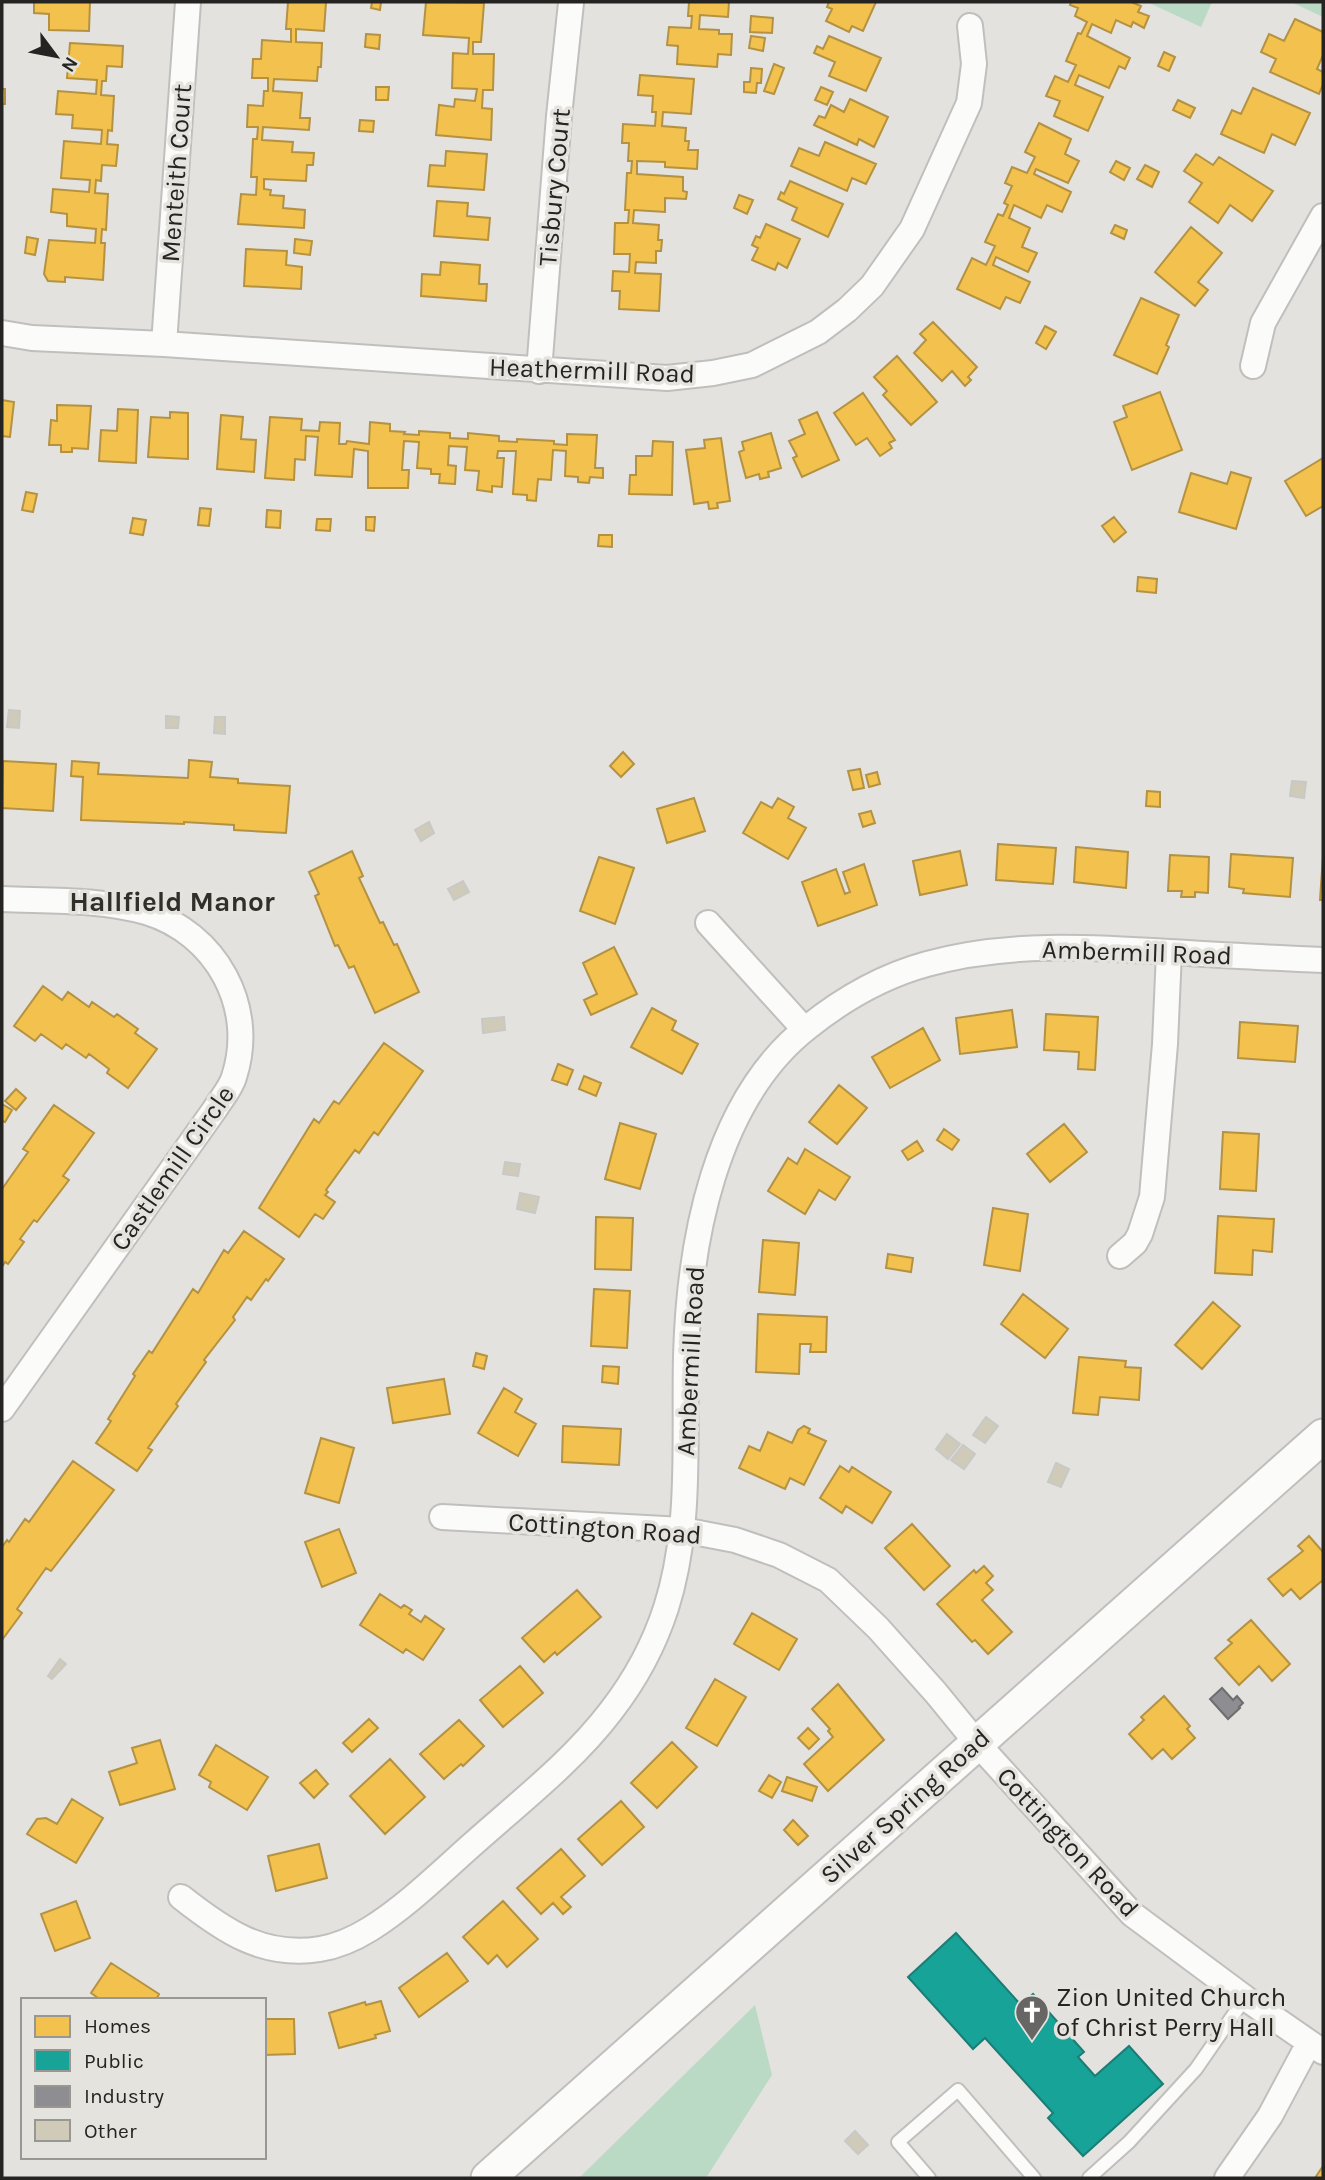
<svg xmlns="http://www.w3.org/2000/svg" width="1325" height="2180" viewBox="0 0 1325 2180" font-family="Karla,sans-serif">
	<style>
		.green { fill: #bbdac5 }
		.homes { fill: #f2c14e; stroke: #b49241; stroke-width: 2 }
		.public { fill: #17a398; stroke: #1b7d75; stroke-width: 2 }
		.industry { fill: #8d8d92; stroke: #6e6e70; stroke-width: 2 }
		.building { fill: #d0cbb8; stroke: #c8c8c5; stroke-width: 2 }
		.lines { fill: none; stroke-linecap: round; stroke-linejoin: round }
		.lane-casing { stroke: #c0bfbd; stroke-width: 16 }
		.street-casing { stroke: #c0bfbd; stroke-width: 28 }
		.secondary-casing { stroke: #c0bfbd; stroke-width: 37 }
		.lane { stroke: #fbfbfa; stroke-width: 12 }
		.street { stroke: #fbfbfa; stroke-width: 24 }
		.secondary { stroke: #fbfbfa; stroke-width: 33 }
		.labels { text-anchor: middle; stroke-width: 7; stroke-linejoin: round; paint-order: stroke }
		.street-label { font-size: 26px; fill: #252422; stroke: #e5e3dd }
		.poi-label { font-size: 26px; fill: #252422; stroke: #e5e3dd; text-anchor: start }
		.neighbourhood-label { font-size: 28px; font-weight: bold; fill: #302f2a; stroke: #e5e3dd }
	</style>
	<rect width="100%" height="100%" fill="#e3e2df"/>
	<path class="green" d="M1147 2H1212L1201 27Z
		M1291 2H1323V17Z
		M755 2005 772 2075 706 2178H579Z"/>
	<path class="homes" d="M34 2H90L89 31 49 30V14L34 13Z
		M288 2H326L324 31 296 29V42L322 43 321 67H318L317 81 274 79 273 91 302 93 300 118H310L309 130 263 127 262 140 293 142 292 152 314 153 313 165H307L306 181 264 179V189L271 190 270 195 284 196 283 208 305 210 304 228 238 224 241 194 256 195 257 177H251L253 139H257L258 127H247L248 105 263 106 264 91H268V78H252L253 59H261L262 40 291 42V29H286Z
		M372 2H381L380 10 371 8Z
		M426 2 484 3 481 42H473V54H494L493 90H483L482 108 492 109 491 140 436 135 439 105 454 107 455 99 475 101 477 89 452 88 453 53 468 54 469 38 423 35Z
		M689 2H729L728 17 700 15 699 29 719 30V34H732L731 55 718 54 717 67 677 64 678 46 667 45 669 27 691 28 692 16H688Z
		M829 2H876L863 31 852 26 849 32 826 21 832 9 827 7Z
		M1071 2H1131L1141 6 1138 12 1149 16 1144 28 1133 22 1131 27 1116 20 1111 33 1092 24 1087 36 1130 58 1125 69 1119 66 1109 88 1079 75 1075 85 1103 97 1088 131 1054 116 1060 101 1046 96 1055 76 1068 82 1076 65 1066 61 1078 33 1081 34 1087 22 1075 16 1078 8 1070 5Z
		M751 16 773 18 772 33 750 32Z
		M1295 19 1323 32V55L1317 69 1323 72V84L1319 94 1270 72 1276 59 1261 52 1269 34 1284 41Z
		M366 34 380 35 379 49 365 47Z
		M751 36 765 38 763 51 749 48Z
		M829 36 881 58 866 91 829 76 835 62 814 53 817 46 823 49Z
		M70 43 123 46 122 67 107 66 106 81H102L101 95 114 96 112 131 108 130 107 144 118 145 116 166 102 165 101 181 96 180 95 193 108 194 106 230 102 229 101 243H105L103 280 65 277V282L48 281 44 274 49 240 95 243 96 229 67 226V214L51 212 53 189 89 192 90 180 61 178 64 141 101 144 102 130 72 128 73 115 56 114 58 91 96 94 97 80 67 78Z
		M1164 52 1175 57 1169 71 1158 66Z
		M774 64 784 68 774 94 764 91Z
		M751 68 762 69 761 83H757L756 93 744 92V82H750Z
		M640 75 694 79 691 114 663 112 662 126 686 128 685 141H689L688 150H698L697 169 665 167V162L637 161V174L683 177V191L687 192 686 199 665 198V212L634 210 633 223 659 225 658 240H662L661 251H656V263L636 262 635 273 661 274 659 311 619 309 620 291H612L613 271 629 272 630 254H614L615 223H628L629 210H625L627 173H631L632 161H628L629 143H622L623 124 655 126 656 112H652L653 96 638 95Z
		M376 87H389L388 100H376Z
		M821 87 833 92 827 105 815 100Z
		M1253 88 1310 113 1295 145 1272 134 1264 153 1221 134 1232 110 1241 114Z
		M2 89H5V104H2Z
		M850 99 888 117 874 147 859 139 857 145 814 125 819 116 825 118 831 105 844 112Z
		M1178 100 1195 108 1190 118 1173 110Z
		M360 120 374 121 373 132 359 131Z
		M1039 123 1071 139 1065 154 1079 161 1068 183 1036 169 1034 174 1071 192 1062 212 1047 205 1041 218 1014 205 1009 218 1030 228 1022 247 1037 253 1028 272 996 257 993 265 1030 282 1020 303 1006 297 1000 309 957 289 972 258 986 265 995 246 985 242 998 214 1003 216 1008 205 1004 203 1012 186 1005 183 1012 167 1027 173 1035 157 1025 152Z
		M825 142 876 164 866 184 852 178 847 191 791 166 799 148 819 156Z
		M446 151 487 154 484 190 428 186 430 165 445 166Z
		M1196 154 1213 165 1219 157 1273 191 1252 221 1230 205 1218 223 1189 202 1202 183 1184 171Z
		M1116 161 1130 168 1124 180 1110 172Z
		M1145 165 1159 172 1152 187 1137 179Z
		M790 181 843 204 828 237 792 220 797 208 778 199 781 192 784 194Z
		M739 195 753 200 747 214 734 208Z
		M437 201 468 203 467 216 490 218 488 240 434 236Z
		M766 224 800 239 787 268 778 263 775 270 752 260 758 248 752 245 756 236 760 238Z
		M1115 225 1127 230 1124 239 1111 233Z
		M1191 227 1222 253 1198 282 1208 290 1195 306 1155 272Z
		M27 237 38 239 35 255 25 253Z
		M295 239 312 241 310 255 294 253Z
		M246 249 287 251 286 265 302 267 301 289 244 286Z
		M441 262 480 265 479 284H487L486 301 421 296 422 274 440 275Z
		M1141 298 1179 315 1166 345 1169 347 1157 374 1114 355Z
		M933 322 977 367 968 377 971 380 965 386 952 371 942 381 914 353 926 340 920 334Z
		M1045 326 1056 332 1046 349 1036 343Z
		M897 356 937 402 911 425 883 395 887 391 874 377Z
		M1160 392 1182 450 1132 470 1114 422 1127 417 1123 406Z
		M863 393 895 440 889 443 892 448 880 456 867 438 856 445 834 413Z
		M2 400 14 402 10 437 2 436Z
		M57 405 91 406 88 449 72 448V452H61V445H49L51 420 57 421Z
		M118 409 138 410 136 463 99 461 101 430 117 431Z
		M170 412 188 413V459L148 457 151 417 170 418Z
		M817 412 839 460 802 477 793 458 797 456 789 441 805 434 799 420Z
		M221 415 243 417 241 439 256 440 254 472 217 469Z
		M270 417 302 419 301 430 319 431 320 422 340 423 339 444H346L347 441 369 444 370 422 390 424V431L405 432 404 434 419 435V431L450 433V438L468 439V433L499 436V441L517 442V439L554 441V444L567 445V434L597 435 595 468H603V478L590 477 589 483 578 482V477L565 476 566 451 553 450 551 480 538 479 536 501 527 500V495L513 494 516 451H498L497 458H504L502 487 492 486V492L477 490 479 471 465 470 467 447 449 446 448 465 456 466 455 484 439 483 440 474H431V469L417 468 419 442 404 441 402 470H409L408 488H368V451L354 449 352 477 315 475 318 437 306 436 305 460 295 459 294 480 265 478Z
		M771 433 781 468 768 472 769 477 760 479 759 474 746 478 739 452 744 450 742 442Z
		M721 438 730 501 717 503 718 508 709 509 708 502 694 504 686 450 705 448 704 440Z
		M653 441 673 442 672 495 629 494 630 475H636V456H652Z
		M1323 458V506L1306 516 1285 481Z
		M1231 472 1251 478 1236 529 1179 512 1191 473 1227 484Z
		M26 492 37 494 33 512 22 510Z
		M200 508 211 509 209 526 198 525Z
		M267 510 281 511 280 528 266 527Z
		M366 517H375L374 531 366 530Z
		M1114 517 1126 532 1114 542 1102 526Z
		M133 518 146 520 143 535 130 533Z
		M317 519H331L330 531 316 530Z
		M599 535H612V547L598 546Z
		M1138 577 1157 579 1156 593 1137 591Z
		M623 752 634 764 621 777 610 766Z
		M189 760 212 762 210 777 238 779V783L290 786 286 833 234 830V825L184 822V824L81 820 83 777 71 776 72 761 99 763 98 774 188 778Z
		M3 761 56 764 53 811 2 808V811Z
		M860 769 864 788 853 790 848 771Z
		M877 772 880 784 869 787 866 775Z
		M1147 791 1160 792V807L1146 806Z
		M694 798 705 831 667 843 657 809Z
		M778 798 794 807 788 818 806 828 788 859 743 833 761 802 772 808Z
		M871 811 875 823 863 827 859 814Z
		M998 844 1056 848 1053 884 996 880Z
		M1076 847 1128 852 1126 888 1074 882Z
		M352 851 363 876 359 878 380 923 383 922 394 945 397 944 419 992 375 1013 354 966 349 968 338 945 335 946 315 896 319 894 309 872Z
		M960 851 967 885 920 895 913 861Z
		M1231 854 1293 858 1290 897 1243 893 1244 889 1229 887Z
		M1170 855 1209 857 1208 893 1195 892V897H1181L1182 891H1168Z
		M1323 856V900H1320Z
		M599 857 634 868 615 924 580 911Z
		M864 864 877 905 818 926 802 882 836 869 845 894 850 892 843 872Z
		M614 947 637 994 591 1015 584 1000 597 994 583 963Z
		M43 986 62 1000 68 992 89 1007 92 1002 114 1017 117 1014 138 1029 135 1033 157 1049 128 1088 107 1073 109 1069 89 1054 86 1058 66 1044 62 1049 41 1034 35 1041 14 1026Z
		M652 1008 676 1021 672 1030 698 1044 682 1074 631 1047Z
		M1012 1010 1017 1047 960 1054 956 1018Z
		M1046 1014 1098 1017 1095 1070 1078 1069 1079 1052 1044 1050Z
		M1240 1022 1298 1026 1295 1062 1238 1058Z
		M923 1028 940 1060 890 1088 872 1057Z
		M384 1043 423 1071 378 1135 374 1132 359 1153 355 1150 326 1190 328 1192 325 1195 335 1202 323 1219 315 1214 299 1237 259 1208 314 1119 319 1123 334 1101 339 1104Z
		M558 1064 573 1070 567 1085 552 1080Z
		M584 1076 601 1083 596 1096 579 1089Z
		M839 1085 867 1108 837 1144 809 1122Z
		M16 1089 26 1098 16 1110 5 1101Z
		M2 1104 12 1110 5 1122 2 1121Z
		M54 1105 94 1133 63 1176 69 1180 37 1222 34 1220 20 1239 24 1242 8 1264 5 1262 2 1267V1189L28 1152 23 1149Z
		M620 1123 656 1134 640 1189 605 1179Z
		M1064 1124 1087 1152 1050 1182 1027 1154Z
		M944 1129 959 1140 952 1150 937 1140Z
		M1223 1132 1259 1134 1256 1191 1220 1189Z
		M917 1141 923 1151 908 1160 902 1151Z
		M805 1149 850 1177 835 1200 819 1190 805 1214 768 1191 788 1158 797 1164Z
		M993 1208 1028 1214 1020 1271 984 1265Z
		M1218 1216 1274 1219 1272 1252 1253 1250 1252 1275 1215 1273Z
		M596 1217 633 1218 631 1270 595 1269Z
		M244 1231 284 1259 268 1281 266 1279 251 1300 247 1297 233 1317 235 1320 204 1360 206 1362 176 1404 178 1406 148 1448 152 1450 137 1471 96 1443 111 1421 108 1419 135 1376 133 1374 149 1351 152 1353 193 1289 198 1293 224 1250 228 1253Z
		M763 1240 799 1243 795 1295 759 1292Z
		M888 1254 913 1258 911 1272 886 1268Z
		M594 1289 630 1291 627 1348 591 1346Z
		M1023 1294 1068 1329 1045 1358 1001 1324Z
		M1213 1302 1240 1326 1202 1369 1175 1345Z
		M758 1314 827 1317 826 1352H810L811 1344H800L799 1374 756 1372Z
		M476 1353 487 1356 484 1369 473 1366Z
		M1079 1357 1126 1361 1125 1367 1141 1368 1139 1400 1100 1397 1098 1415 1073 1413Z
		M603 1366 619 1367 618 1384 602 1382Z
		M444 1379 450 1414 393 1423 387 1388Z
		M504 1388 522 1399 515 1412 536 1424 518 1456 478 1433Z
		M563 1426 621 1429 619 1465 562 1462Z
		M804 1426 810 1429 808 1433 826 1441 804 1485 790 1478 785 1489 739 1468 749 1446 760 1451 768 1432 792 1443 798 1430Z
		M321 1438 354 1448 339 1503 305 1493Z
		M73 1461 114 1490 51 1571 46 1568 17 1609 22 1613 2 1640V1547L7 1540 9 1542 25 1519 29 1522Z
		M840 1466 849 1472 852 1467 891 1492 872 1523 846 1506 842 1513 820 1498Z
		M912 1524 950 1566 924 1590 885 1548Z
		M339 1529 356 1573 322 1587 305 1542Z
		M1309 1536 1323 1552V1580L1300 1599 1291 1589 1283 1596 1268 1579 1303 1551 1298 1546Z
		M984 1566 993 1576 986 1583 993 1590 982 1600 1012 1632 988 1654 975 1640 972 1642 937 1604 974 1570 976 1573Z
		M577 1590 601 1617 557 1655 555 1652 544 1662 522 1638Z
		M380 1594 401 1608 404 1605 412 1610 409 1614 421 1622 425 1616 444 1629 423 1660 406 1649 403 1653 360 1625Z
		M752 1613 797 1639 779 1670 734 1644Z
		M1251 1620 1290 1664 1272 1681 1259 1666 1239 1685 1215 1658 1232 1643 1228 1640Z
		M520 1666 543 1693 503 1727 480 1700Z
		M715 1679 746 1697 717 1746 686 1728Z
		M838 1684 884 1740 828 1791 804 1764 833 1737 828 1731 830 1729 812 1709Z
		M1164 1696 1190 1726 1187 1729 1195 1738 1172 1759 1163 1749 1152 1759 1129 1734 1144 1720 1141 1717Z
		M369 1719 378 1728 352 1752 343 1743Z
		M459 1720 484 1746 463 1766 461 1764 444 1779 420 1754Z
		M808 1728 819 1739 809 1749 798 1738Z
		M160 1740 175 1789 120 1805 109 1772 137 1763 132 1748Z
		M672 1742 697 1767 657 1808 631 1783Z
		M216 1745 268 1777 247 1810 209 1787 211 1782 199 1775Z
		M390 1759 425 1797 385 1834 350 1796Z
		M316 1770 328 1784 314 1798 300 1783Z
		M769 1775 781 1782 772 1798 759 1791Z
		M787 1777 817 1787 812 1801 782 1791Z
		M72 1799 103 1818 76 1863 27 1834 37 1819 46 1818 57 1824Z
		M621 1801 644 1827 602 1865 578 1839Z
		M793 1820 808 1836 798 1845 784 1830Z
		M319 1844 327 1878 276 1891 268 1856Z
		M561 1849 585 1876 561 1897 571 1907 563 1914 553 1903 541 1914 517 1888Z
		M76 1901 90 1938 55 1951 41 1914Z
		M503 1901 538 1939 507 1967 497 1955 488 1964 463 1937Z
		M447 1953 468 1981 419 2017 399 1988Z
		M111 1963 159 1994 156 2000H101L91 1993Z
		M381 2001 390 2031 375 2035 376 2038 339 2048 329 2013 365 2002 366 2005Z
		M264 2019H294L295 2054 264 2055Z
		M1323 2166V2178H1315Z"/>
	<path class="public" d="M956 1933 1021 2005 1033 1994 1084 2052 1078 2057 1095 2076 1129 2046 1163 2084 1083 2156 1048 2118 1053 2113 985 2038 973 2049 908 1977Z"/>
	<path class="industry" d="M1222 1688 1233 1700 1237 1696 1243 1703 1239 1707 1240 1708 1228 1719 1210 1699Z"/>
	<path class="building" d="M9 710 20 711 19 728 7 727Z
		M166 716 179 717 178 728H166Z
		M215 717H225V734L214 733Z
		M1292 781 1306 782 1304 798 1290 796Z
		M429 822 434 833 421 841 415 830Z
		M463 881 469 892 454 900 448 889Z
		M504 1017 505 1030 483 1033 482 1019Z
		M505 1162 520 1164 518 1176 503 1174Z
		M520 1193 539 1197 535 1213 517 1209Z
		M986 1417 998 1426 985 1443 973 1435Z
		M947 1434 960 1444 948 1459 936 1449Z
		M963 1445 975 1454 964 1469 951 1460Z
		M1056 1463 1069 1469 1061 1487 1048 1482Z
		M60 1659 66 1664 52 1679 48 1676Z
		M855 2131 868 2145 858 2154 845 2141Z"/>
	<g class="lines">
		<g class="lane-casing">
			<path id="lane" d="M929 2178 898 2142 958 2090 1034 2178
				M1089 2178 1129 2142 1196 2069 1245 1998"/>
		</g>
		<g class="street-casing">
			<path id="street" d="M2 333 32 338 164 344 667 378 713 373 752 365 818 332 847 310 872 286 912 229 969 103 974 64 970 26
				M164 344 188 2
				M1253 366 1263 323 1323 216
				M539 371 559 116 571 3
				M2 899C49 901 100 899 146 912 216 933 257 1007 234 1077 231 1088 221 1099 215 1109L2 1409
				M708 923 804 1029
				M1120 1256 1135 1243 1140 1234 1152 1197 1165 1044 1169 952
				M442 1517 683 1530 735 1540 779 1555 828 1580 878 1628 936 1693 976 1742 1132 1914 1245 1998 1323 2052
				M181 1897C224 1931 263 1958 320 1949 338 1946 354 1939 370 1929 408 1905 440 1873 474 1843 520 1802 574 1760 611 1711 635 1680 654 1645 666 1608 692 1527 684 1440 686 1356 689 1244 714 1100 808 1027 843 999 883 976 927 964 1005 942 1089 947 1170 952 1221 955 1272 958 1323 960
				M1227 2178 1270 2116 1309 2043"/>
		</g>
		<g class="secondary-casing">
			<path id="secondary" d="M488 2178 1323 1436"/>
		</g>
		<use href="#lane" class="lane"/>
		<use href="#street" class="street"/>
		<use href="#secondary" class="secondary"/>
	</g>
	<defs>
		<g id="church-pin" transform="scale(1.75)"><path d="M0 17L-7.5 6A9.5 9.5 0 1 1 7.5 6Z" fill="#686664" stroke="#e5e3dd"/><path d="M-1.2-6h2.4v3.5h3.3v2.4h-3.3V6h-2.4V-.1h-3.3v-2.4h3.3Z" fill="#fff"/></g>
	</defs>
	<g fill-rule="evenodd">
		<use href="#church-pin" x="1032" y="2012"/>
	</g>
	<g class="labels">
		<g class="street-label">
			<text transform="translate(176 173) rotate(-86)" y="9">Menteith Court</text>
			<text transform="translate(554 187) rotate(-85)" y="9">Tisbury Court</text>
			<text transform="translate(592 370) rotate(2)" y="9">Heathermill Road</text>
			<text transform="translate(1137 952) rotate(2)" y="9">Ambermill Road</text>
			<text transform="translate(172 1168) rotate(-55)" y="9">Castlemill Circle</text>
			<text transform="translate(690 1361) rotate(-87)" y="9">Ambermill Road</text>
			<text transform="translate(605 1528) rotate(4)" y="9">Cottington Road</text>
			<text transform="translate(905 1806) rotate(-42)" y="9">Silver Spring Road</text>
			<text transform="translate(1068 1842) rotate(47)" y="9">Cottington Road</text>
		</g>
		<g class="poi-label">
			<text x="1056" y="2006">Zion United Church<tspan x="1056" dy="30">of Christ Perry Hall</tspan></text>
		</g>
		<g class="neighbourhood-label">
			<text x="172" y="911">Hallfield Manor</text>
		</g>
	</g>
	<rect width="1325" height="2180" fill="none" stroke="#252422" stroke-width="7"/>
	<rect x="21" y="1998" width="245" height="161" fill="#e5e3dd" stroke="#989792" stroke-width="2"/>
	<rect x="35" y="2016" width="35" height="21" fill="#f2c14e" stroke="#989792" stroke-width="2"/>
	<text x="84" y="2033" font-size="21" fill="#252422">Homes</text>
	<rect x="35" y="2050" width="35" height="21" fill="#17a398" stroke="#989792" stroke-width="2"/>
	<text x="84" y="2068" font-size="21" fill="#252422">Public</text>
	<rect x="35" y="2086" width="35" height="21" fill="#8d8d92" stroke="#989792" stroke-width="2"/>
	<text x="84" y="2103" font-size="21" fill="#252422">Industry</text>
	<rect x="35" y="2120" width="35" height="21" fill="#d0cbb8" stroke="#989792" stroke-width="2"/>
	<text x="84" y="2138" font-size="21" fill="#252422">Other</text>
	<g transform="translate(56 56) rotate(122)" stroke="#e5e3dd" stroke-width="5" paint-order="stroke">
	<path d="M0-5L12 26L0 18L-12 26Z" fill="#252422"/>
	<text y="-10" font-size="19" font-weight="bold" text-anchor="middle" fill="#252422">N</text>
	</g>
</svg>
